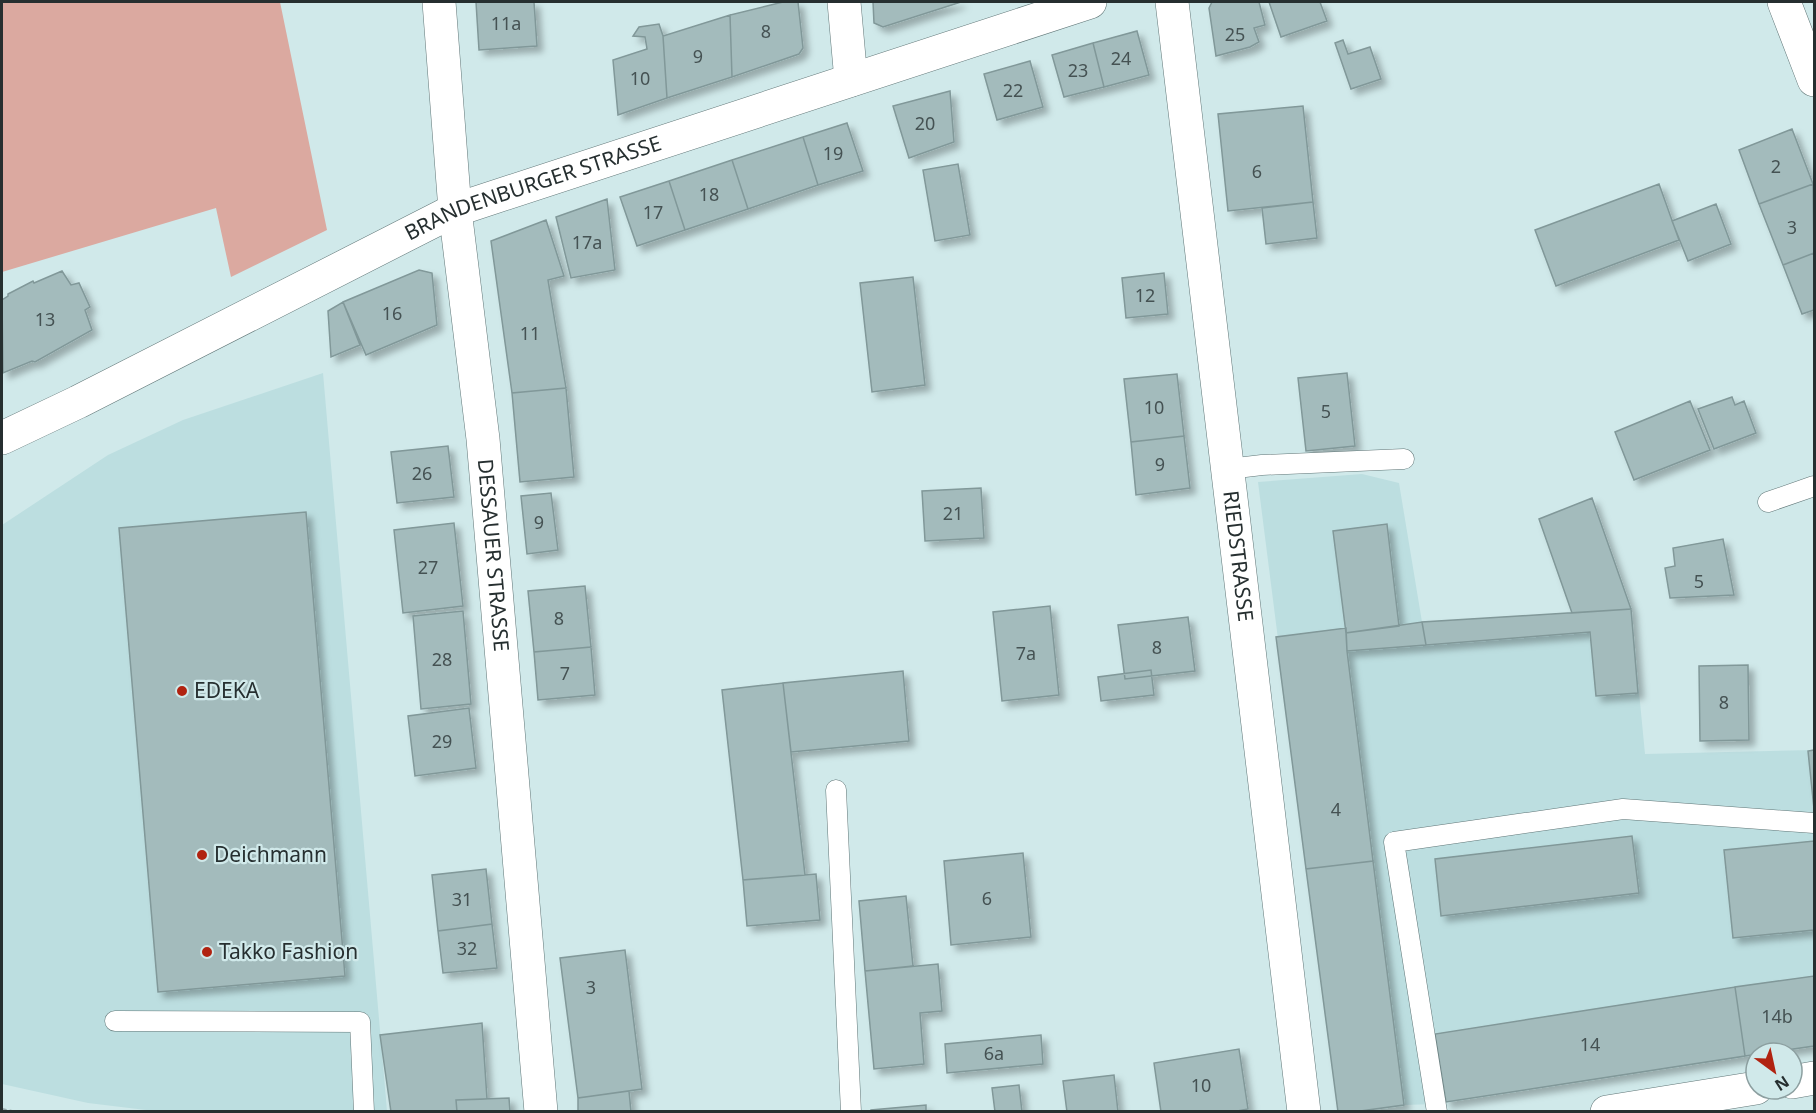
<svg xmlns="http://www.w3.org/2000/svg" width="1816" height="1113" viewBox="0 0 1816 1113" font-family="'Noto Sans',sans-serif">
	<style>
		.built { fill: #bcdee0 }
		.green { fill: #dba9a0 }
		.building { fill: #a3bbbc; stroke: #819899; stroke-width: 1.5; filter: url(#shadow) }
		.lines { fill: none; stroke-linecap: round; stroke-linejoin: round }
		.service-casing { stroke: #607677; stroke-width: 21 }
		.minor-casing { stroke: #607677; stroke-width: 34 }
		.tertiary-casing { stroke: #607677; stroke-width: 34 }
		.path { stroke: #96a9aa; stroke-width: 4; stroke-dasharray: 4.5 3; stroke-linecap: butt }
		.service { stroke: #fff; stroke-width: 20 }
		.minor { stroke: #fff; stroke-width: 33 }
		.tertiary { stroke: #fff; stroke-width: 33 }
		.poi-dot { fill: #b12311; stroke: #d0e9ea; stroke-width: 2 }
		.labels { text-anchor: middle; stroke-width: 4.5; stroke-linejoin: round; paint-order: stroke }
		.number-label { font-size: 18px; fill: #455253 }
		.street-label { font-size: 21px; fill: #262f30; stroke: #d0e9ea }
		.poi-label { font-size: 21px; fill: #262f30; stroke: #d0e9ea; text-anchor: start }
	</style>
	<defs>
		<filter id="shadow"><feDropShadow dx="5.5" dy="5.5" stdDeviation="3" flood-color="#0004"/></filter>
	</defs>
	<rect width="100%" height="100%" fill="#d0e9ea"/>
	<path class="built" d="M323 373 387 1111H154L88 1103 2 1084V525L108 455 183 420Z
		M1362 474 1399 483 1422 622 1631 609 1645 754 1814 750V1046L1436 1104 1404 1105 1353 1111H1338L1258 482Z"/>
	<path class="green" d="M2 2H280L327 230 231 277 216 208 2 272Z"/>
	<path class="building" d="M476 2H534L537 46 479 50Z
		M783 2H798L803 48 799 54 732 77 730 15Z
		M873 2H961L883 27 874 23Z
		M1212 2H1259L1265 25 1254 28 1259 42 1250 47 1216 56 1209 8Z
		M1269 2H1320L1327 21 1281 37Z
		M730 15 732 77 667 98 663 36Z
		M659 24 663 36 667 98 618 115 613 60 647 49 645 37 633 36 639 27Z
		M1137 31 1149 75 1104 87 1093 43Z
		M1343 40 1348 54 1370 47 1381 79 1351 89 1335 43Z
		M1093 43 1104 87 1064 97 1052 55Z
		M1030 61 1043 107 997 120 984 74Z
		M950 91 954 142 909 158 893 106Z
		M1303 106 1313 202 1228 211 1218 114Z
		M847 123 863 171 818 185 803 137Z
		M1792 129 1813 184 1759 204 1739 150Z
		M803 137 818 185 748 209 732 160Z
		M732 160 748 209 685 230 669 181Z
		M958 164 970 235 935 241 923 170Z
		M669 181 685 230 637 246 620 197Z
		M1659 184 1679 240 1556 286 1535 230Z
		M1813 184 1814 253 1783 265 1759 204Z
		M607 199 615 270 571 278 556 217Z
		M1313 202 1317 238 1266 244 1262 208Z
		M1716 204 1731 244 1688 261 1672 221Z
		M546 220 564 276 548 280 566 388 512 393 491 241Z
		M1814 253V310L1802 314 1783 265Z
		M419 270 432 273 437 325 366 355 343 302Z
		M62 271 71 285 79 283 90 307 85 310 92 330 35 362 32 361 3 373 2 300 8 296V294L33 281 34 283Z
		M1164 273 1168 314 1126 318 1122 278Z
		M913 277 925 385 872 392 860 283Z
		M343 302 360 345 331 357 328 311Z
		M1347 373 1355 446 1306 451 1298 378Z
		M1177 374 1184 436 1131 442 1124 379Z
		M566 388 574 477 520 482 512 393Z
		M1732 397 1735 405 1744 401 1756 433 1714 449 1698 409Z
		M1690 401 1710 450 1634 480 1615 432Z
		M1184 436 1190 488 1136 495 1131 442Z
		M448 446 454 497 397 503 391 452Z
		M981 488 984 538 925 541 922 491Z
		M551 493 558 550 527 554 521 496Z
		M1592 498 1631 609 1572 613 1539 519Z
		M306 512 345 976 158 992 119 528Z
		M454 523 463 606 403 613 394 530Z
		M1387 524 1399 626 1346 633 1333 531Z
		M1723 539 1734 595 1670 598 1665 568 1675 566 1673 548Z
		M585 586 591 647 534 652 528 591Z
		M1050 606 1059 695 1002 701 993 612Z
		M1631 609 1638 693 1596 696 1590 632 1426 645 1422 622Z
		M463 611 471 704 421 709 413 616Z
		M1188 617 1195 671 1125 679 1118 625Z
		M1422 622 1426 645 1347 651 1346 633Z
		M1346 628 1347 651 1373 861 1306 869 1276 637Z
		M591 647 595 695 538 700 534 652Z
		M1748 665 1749 740 1700 741 1699 666Z
		M1151 670 1154 695 1101 701 1098 677Z
		M903 671 909 741 791 752 783 683Z
		M783 683 805 875 743 880 722 690Z
		M469 708 476 768 415 776 408 716Z
		M1814 750V809L1808 751Z
		M1632 836 1639 893 1441 916 1435 859Z
		M1814 841V930L1733 938 1724 850Z
		M1023 853 1031 937 951 945 944 861Z
		M1373 861 1404 1105 1353 1112H1338L1306 869Z
		M486 869 492 924 438 931 432 875Z
		M816 874 820 920 747 926 743 880Z
		M906 896 913 966 865 971 859 901Z
		M492 924 497 968 443 973 438 931Z
		M625 950 642 1089 578 1098 560 958Z
		M938 964 942 1011 920 1013 924 1064 874 1069 865 971Z
		M1814 976V1046L1745 1056 1735 987Z
		M1735 987 1745 1056 1446 1102 1435 1034Z
		M482 1023 487 1099 456 1100 457 1112H391L380 1035Z
		M1041 1035 1043 1064 947 1073 945 1044Z
		M1239 1049 1248 1109 1232 1112H1161L1154 1063Z
		M1114 1075 1118 1112H1067L1063 1081Z
		M1019 1085 1022 1112H995L992 1088Z
		M629 1091 631 1112H578V1098Z
		M509 1098 510 1112H457L456 1100Z
		M926 1105V1112H871V1110Z"/>
	<g class="lines">
		<g class="service-casing">
			<path id="service" d="M1228 469 1262 465 1404 459
				M1768 502 1814 486
				M836 790 851 1112
				M115 1021 360 1022 364 1112
				M1437 1112 1394 842 1623 809 1814 823"/>
		</g>
		<g class="minor-casing">
			<g id="minor">
				<path id="s1" d="M439 2 455 210 483 439 541 1112"/>
				<path d="M844 2 851 80"/>
				<path id="s2" d="M1172 2 1304 1112"/>
				<path d="M1784 2 1814 80"/>
				<path d="M1792 1082 1814 1078"/>
				<path d="M1607 1112 1756 1088"/>
			</g>
		</g>
		<g class="tertiary-casing">
			<g id="tertiary">
				<path id="s3" d="M2 438 78 402 455 210 1090 2"/>
			</g>
		</g>
		<path class="path" d="M2 1110 12 1112"/>
		<use href="#service" class="service"/>
		<use href="#minor" class="minor"/>
		<use href="#tertiary" class="tertiary"/>
	</g>
	<g class="poi-dot">
		<circle cx="182" cy="691" r="6"/>
		<circle cx="202" cy="855" r="6"/>
		<circle cx="207" cy="952" r="6"/>
	</g>
	<g class="labels">
		<g class="number-label">
			<text x="506" y="30">11a</text>
			<text x="766" y="38">8</text>
			<text x="1235" y="41">25</text>
			<text x="698" y="63">9</text>
			<text x="1121" y="65">24</text>
			<text x="1078" y="77">23</text>
			<text x="640" y="85">10</text>
			<text x="1013" y="97">22</text>
			<text x="925" y="130">20</text>
			<text x="833" y="160">19</text>
			<text x="1776" y="173">2</text>
			<text x="1257" y="178">6</text>
			<text x="709" y="201">18</text>
			<text x="653" y="219">17</text>
			<text x="1792" y="234">3</text>
			<text x="587" y="249">17a</text>
			<text x="1145" y="302">12</text>
			<text x="392" y="320">16</text>
			<text x="45" y="326">13</text>
			<text x="530" y="340">11</text>
			<text x="1154" y="414">10</text>
			<text x="1326" y="418">5</text>
			<text x="1160" y="471">9</text>
			<text x="422" y="480">26</text>
			<text x="953" y="520">21</text>
			<text x="539" y="529">9</text>
			<text x="428" y="574">27</text>
			<text x="1699" y="588">5</text>
			<text x="559" y="625">8</text>
			<text x="1157" y="654">8</text>
			<text x="1026" y="660">7a</text>
			<text x="442" y="666">28</text>
			<text x="565" y="680">7</text>
			<text x="1724" y="709">8</text>
			<text x="442" y="748">29</text>
			<text x="1336" y="816">4</text>
			<text x="987" y="905">6</text>
			<text x="462" y="906">31</text>
			<text x="467" y="955">32</text>
			<text x="591" y="994">3</text>
			<text x="1777" y="1023">14b</text>
			<text x="1590" y="1051">14</text>
			<text x="994" y="1060">6a</text>
			<text x="1201" y="1092">10</text>
		</g>
		<g class="street-label">
			<text dy="7" stroke="none"><textPath href="#s3" startOffset="588">BRANDENBURGER STRASSE</textPath></text>
			<text dy="7" stroke="none"><textPath href="#s1" startOffset="556">DESSAUER STRASSE</textPath></text>
			<text dy="7" stroke="none"><textPath href="#s2" startOffset="558">RIEDSTRASSE</textPath></text>
		</g>
		<g class="poi-label">
			<text x="194" y="698">EDEKA</text>
			<text x="214" y="862">Deichmann</text>
			<text x="219" y="959">Takko Fashion</text>
		</g>
	</g>
	<rect width="1816" height="1113" fill="none" stroke="#262f30" stroke-width="6"/>
	<g transform="translate(1774 1071) rotate(147)"><circle r="28" fill="#d0e9ea" stroke="#8c9fa0" stroke-width="1.5"/>
	<path d="M0-4.5L10 22L0 15L-10 22Z" fill="#b12311"/>
	<text y="-9" font-size="16" font-weight="bold" text-anchor="middle" fill="#262f30">N</text>
	</g>
</svg>
